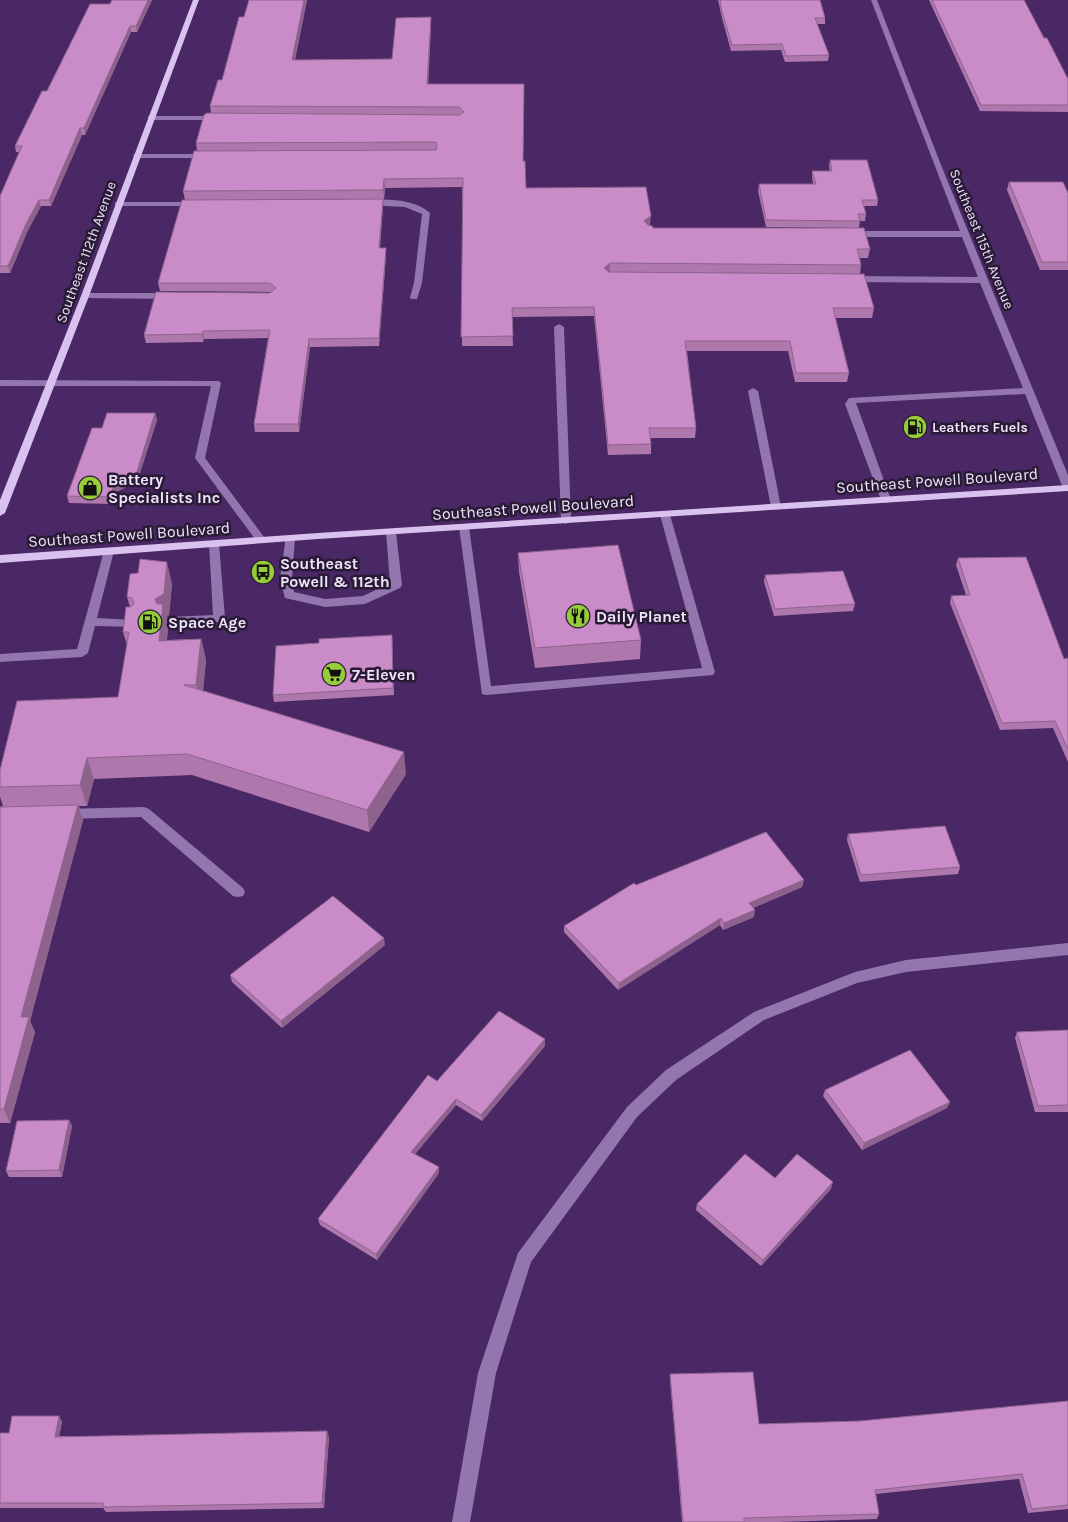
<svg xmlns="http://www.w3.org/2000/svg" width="1068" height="1522" viewBox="0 0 1068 1522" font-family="Karla,sans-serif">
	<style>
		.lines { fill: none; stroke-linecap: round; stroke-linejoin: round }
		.minor { fill: #9376ad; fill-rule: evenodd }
		.major { fill: #d9c2ef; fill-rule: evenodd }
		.wall { fill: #ae78ac }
		.shaded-wall { fill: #8d628c }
		.building { fill: #ca8cc8; stroke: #8d628c }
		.labels { text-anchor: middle; stroke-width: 5; stroke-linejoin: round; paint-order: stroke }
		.far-street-label { font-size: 14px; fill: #eee3fa; stroke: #291a35 }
		.far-poi-label { font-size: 14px; font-weight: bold; fill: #eee3fa; stroke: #291a35; text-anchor: start }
		.poi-label { font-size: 16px; font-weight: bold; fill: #eee3fa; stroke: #291a35; text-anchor: start }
		.street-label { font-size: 16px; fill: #eee3fa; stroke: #291a35 }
	</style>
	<rect width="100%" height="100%" fill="#4a2765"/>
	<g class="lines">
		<path class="minor" d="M871 0H877L941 165 1068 475V491L1063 488 1025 394 856 403 891 500 886 503 881 500 845 404 849 398 1023 388 980 283 850 282 846 279 850 276 978 277 962 237H848L844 234 848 231H960Z
			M148 116H218L222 118 218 120H148Z
			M134 154H209L213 156 209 158H137L133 156Z
			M363 201C383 198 415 199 430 213L422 283 417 299H411L410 297 414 283 422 214 405 207 366 205H363Z
			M115 202H196L200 204 196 206H115Z
			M85 293H171L175 296 171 299 82 298V294Z
			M559 324 564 327 571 521 566 524 561 521 554 327Z
			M0 380 219 381 221 383 205 458 267 541 266 543H258L195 458 211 386H0Z
			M753 388 758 391 781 507 776 510 771 507 748 391Z
			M665 512 670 515 715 672 713 675 486 695 482 694 459 527 464 524 469 527 491 686 702 668 660 515Z
			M391 529 396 532 402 585 400 588 365 604 325 607 285 598 280 578 286 536H294L295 538 292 578 294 592 325 599 363 596 390 583 386 532Z
			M214 541 219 544 225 618 219 622 164 624 162 621 168 617 213 615 209 544Z
			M109 548 114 551 97 618 132 620 136 621 138 624 136 627 95 626 88 653 82 657 0 662V654L77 649 104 551Z
			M144 807 149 809 243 888 245 892 243 896 238 897 233 896 141 817 65 819 60 817 59 814 60 811 65 809Z
			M1068 943V955L906 972 857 983 764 1020 676 1080 637 1117 531 1262 496 1373 470 1522H452L478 1373 518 1253 627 1107 666 1070 754 1012 855 972 906 960Z"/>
		<path class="major" d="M193 0H199L89 296 5 513 0 516V500L81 296Z
			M1068 485V491L318 539 0 563V555L318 533Z"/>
	</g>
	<path class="wall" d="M152 0 137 32H131L85 135H82L51 206H41L28 230 10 273H0V196L19 152H16L15 146 110 4Z
		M249 0H307L295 60 392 59 431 26 428 84H524L523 161 526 188 650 225 653 228 870 249 868 258H860L861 265 860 274 874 308 872 318H835L849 373 847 382H795L788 351H687L696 428 695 438H650L651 444V454L608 455 594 316 512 317 513 346H462V187L385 188 384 199 185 200 183 191 197 151 196 143 211 113 210 106 222 80 244 17Z
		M718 0H820L825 18V24H817L829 55 828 61 785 62 781 50 731 51 722 18Z
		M929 0H1024L1044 38 1068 79V112L980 111Z
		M830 160 878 200 877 206H864L866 214 865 221H860L859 228 766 227 758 191 759 184H813L812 177V171H830L829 166Z
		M1009 182 1068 193V270H1040L1007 190Z
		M383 199V207L380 248H386V256L379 346 310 347 299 432H255L254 424 268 338 204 339 203 342 146 343 144 335 270 293 272 292 160 291 158 283Z
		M155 413 157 420 137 482 116 492 112 504 69 503 67 496 102 428Z
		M518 553 641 640 640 659 535 668 519 572Z
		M958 558 1064 659 1068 658V762L1053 728 1000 730 950 603 951 596 966 595 956 565Z
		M765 575 855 604 853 611 774 616 764 582Z
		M172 584 169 615 166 617 168 626 167 640 201 639 206 660 203 691 406 774 369 832 192 775 94 779 87 806H79L83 820 30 1021 35 1032 10 1123H0V807L3 806 0 797V770L118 697 127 645 123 632 130 607 127 597Z
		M392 642 394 695 274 702 273 695Z
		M848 834 960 867 958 874 860 882 847 840Z
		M804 880 802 887 753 908 754 917 723 930 720 925 618 990 564 932V926L636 885Z
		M385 945 282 1028 232 982 230 975Z
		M1068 1030V1112H1035L1015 1038 1017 1032Z
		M545 1046 482 1121 456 1105 415 1154 439 1167V1173L377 1260 320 1225 318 1219 437 1081Z
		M825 1090 950 1102 947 1108 862 1150 823 1096Z
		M69 1120 72 1126 62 1177H9L6 1171Z
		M775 1178 831 1189 761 1266 696 1210 697 1204Z
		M670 1374 759 1424 860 1421 1068 1401V1509L1028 1513 1019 1479 876 1494 879 1514 877 1519 779 1522H682L670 1380Z
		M59 1416 62 1422 59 1436 329 1437 324 1508 106 1512 103 1508H0V1433H9Z"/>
	<path class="shaded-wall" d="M148 0H152L137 32 136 26Z
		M304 0H307L293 68 292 60Z
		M431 17V26L428 92 427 84Z
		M130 26 131 32 85 135 84 128Z
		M80 128 82 135 51 206 49 200Z
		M384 179 385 188 384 199 383 190Z
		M383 199V207L379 256V248Z
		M39 200 41 206 28 230 10 273 8 266 26 224Z
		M651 216 650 225 643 230 644 221Z
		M386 248V256L379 346V338Z
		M610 263V272L604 277V268Z
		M203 331 204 339 203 342 202 334Z
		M309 339 310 347 299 432 298 424Z
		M155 413 157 420 137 482 116 492 112 504 110 497 114 485Z
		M167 562 172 584 169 615 166 617 168 626 165 662 159 641 155 599Z
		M201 639 206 660 201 706 196 685Z
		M404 752 406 774 369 832 367 810Z
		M87 758 94 779 87 806 80 785Z
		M78 805 83 820 30 1021 35 1032 10 1123 4 1109 21 1017Z
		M804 880 802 887 748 910 749 903Z
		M755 910 754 917 723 930 724 923Z
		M721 918 720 925 618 990 619 983Z
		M384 938 385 945 282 1028 281 1021Z
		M545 1039V1046L482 1121 481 1115Z
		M456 1099V1105L412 1158 411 1152Z
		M950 1102 947 1108 862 1150 864 1143Z
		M69 1120 72 1126 62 1177 59 1170Z
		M439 1167V1173L377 1260 376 1254Z
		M833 1182 831 1189 761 1266 763 1260Z
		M59 1416 62 1422 58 1442 55 1437Z
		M327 1431 329 1437 324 1508 322 1503Z"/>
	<path class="building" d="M112 0H148L136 26H130L84 128H80L49 200H39L26 224 8 266H0V196L22 146H15L42 91H47L90 4H110Z
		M249 0H304L292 60 392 59 396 18 431 17 427 84H524L523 161H525L526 188 646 187 651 216 644 221 648 225 652 226 653 228H864L870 249H857L861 265 610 263 604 268 609 272 864 274 874 308H833L849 373H796L790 341H685L696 428H649L651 444 608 445 594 307 512 308 513 336 461 337 463 178 384 179 383 190 183 191 194 151 436 150 437 148 436 142 196 143 204 115 207 113 459 115 464 112 459 107 210 106 218 80H222L239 17H244Z
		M720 0H820L825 18H815L829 55 786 56 782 44 732 45 722 12Z
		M932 0H1024L1044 38H1047L1068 79V105H981Z
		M830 160H867L878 200H862L866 214H858L860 221 766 220 759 184H816L812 171H832Z
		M1009 182H1063L1068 193V262H1042Z
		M383 199 379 248H386L379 338 309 339 298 424H254L270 330 203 331 202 334 144 335 156 292 270 293 276 288 270 283H158L182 200Z
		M107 413H155L136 475 114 485 110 497 67 496 92 428H102Z
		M618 545 641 640 535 648 518 553Z
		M1026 557 1064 659 1068 658V749L1055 721 1002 723 951 596 970 595 958 558Z
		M140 559 167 562 164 594 155 599 157 604H163L159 641 201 639 196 685H184L404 752 367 810 187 754 87 758 80 785 0 787V770L17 701 118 697 129 632H123L126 607H130L134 604 132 598 127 597 130 574 138 573Z
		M843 571 855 604 775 609 765 575Z
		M392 635 393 688 273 695 276 646 319 643V639Z
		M78 805 21 1017H29L4 1109H0V807Z
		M945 826 960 867 861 875 848 834Z
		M766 832 804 880 749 903 755 910 724 923 721 918 619 983 564 926 634 883 636 885Z
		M333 896 384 938 281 1021 230 975Z
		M499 1011 545 1039 481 1115 456 1099 411 1152 439 1167 376 1254 318 1219 428 1075 437 1081Z
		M1068 1030V1105L1038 1106 1017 1032Z
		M910 1050 950 1102 864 1143 825 1090Z
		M69 1120 59 1170 6 1171 17 1121Z
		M745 1154 775 1178 797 1154 833 1182 763 1260 697 1204Z
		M753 1372 759 1424 860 1421 1068 1401V1505L1032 1509 1022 1474 875 1490 879 1514 744 1518V1522H683L670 1374Z
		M12 1416H59L55 1437 327 1431 322 1503 103 1507V1503H0V1433H9Z"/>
	<defs>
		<g id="fuel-disc" transform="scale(1.25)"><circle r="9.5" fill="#96cc39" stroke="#291a35"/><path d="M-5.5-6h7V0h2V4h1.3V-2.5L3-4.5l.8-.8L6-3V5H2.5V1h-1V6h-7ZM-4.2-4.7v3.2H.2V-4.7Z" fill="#111"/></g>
		<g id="shop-disc" transform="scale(1.25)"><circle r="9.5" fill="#96cc39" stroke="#291a35"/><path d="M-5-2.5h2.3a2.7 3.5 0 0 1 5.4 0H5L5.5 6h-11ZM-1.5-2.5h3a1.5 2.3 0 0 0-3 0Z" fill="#111"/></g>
		<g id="bus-disc" transform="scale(1.25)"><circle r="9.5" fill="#96cc39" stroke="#291a35"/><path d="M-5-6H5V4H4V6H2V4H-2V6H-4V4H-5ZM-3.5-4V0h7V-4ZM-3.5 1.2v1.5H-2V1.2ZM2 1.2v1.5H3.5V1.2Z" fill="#111"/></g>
		<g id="restaurant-disc" transform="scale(1.25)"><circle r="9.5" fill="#96cc39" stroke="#291a35"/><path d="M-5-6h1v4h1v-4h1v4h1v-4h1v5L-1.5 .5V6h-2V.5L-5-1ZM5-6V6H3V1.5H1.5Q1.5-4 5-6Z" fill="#111"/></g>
		<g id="supermarket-disc" transform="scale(1.25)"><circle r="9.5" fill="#96cc39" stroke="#291a35"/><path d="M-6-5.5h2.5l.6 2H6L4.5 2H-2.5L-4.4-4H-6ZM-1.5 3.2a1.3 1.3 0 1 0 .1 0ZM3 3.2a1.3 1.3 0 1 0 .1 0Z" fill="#111"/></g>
	</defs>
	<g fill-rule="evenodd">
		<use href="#fuel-disc" x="915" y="427"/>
		<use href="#shop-disc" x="90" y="488"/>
		<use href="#bus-disc" x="263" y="572"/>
		<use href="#restaurant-disc" x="578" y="616"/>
		<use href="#fuel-disc" x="150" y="622"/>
		<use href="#supermarket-disc" x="334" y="674"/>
	</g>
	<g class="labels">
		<g class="far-street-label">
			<text transform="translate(982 239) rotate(68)" y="5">Southeast 115th Avenue</text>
			<text transform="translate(86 252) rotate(-70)" y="5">Southeast 112th Avenue</text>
		</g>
		<g class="far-poi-label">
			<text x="932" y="432">Leathers Fuels</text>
		</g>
		<g class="poi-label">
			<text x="108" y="485">Battery<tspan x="108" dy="18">Specialists Inc</tspan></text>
			<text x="280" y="569">Southeast<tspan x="280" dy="18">Powell &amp; 112th</tspan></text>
			<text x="596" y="622">Daily Planet</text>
			<text x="168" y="628">Space Age</text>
			<text x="352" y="680">7-Eleven</text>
		</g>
		<g class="street-label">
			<text transform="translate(937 480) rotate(-4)" y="6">Southeast Powell Boulevard</text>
			<text transform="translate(533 507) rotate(-4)" y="6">Southeast Powell Boulevard</text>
			<text transform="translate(129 534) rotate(-4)" y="6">Southeast Powell Boulevard</text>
		</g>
	</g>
</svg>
